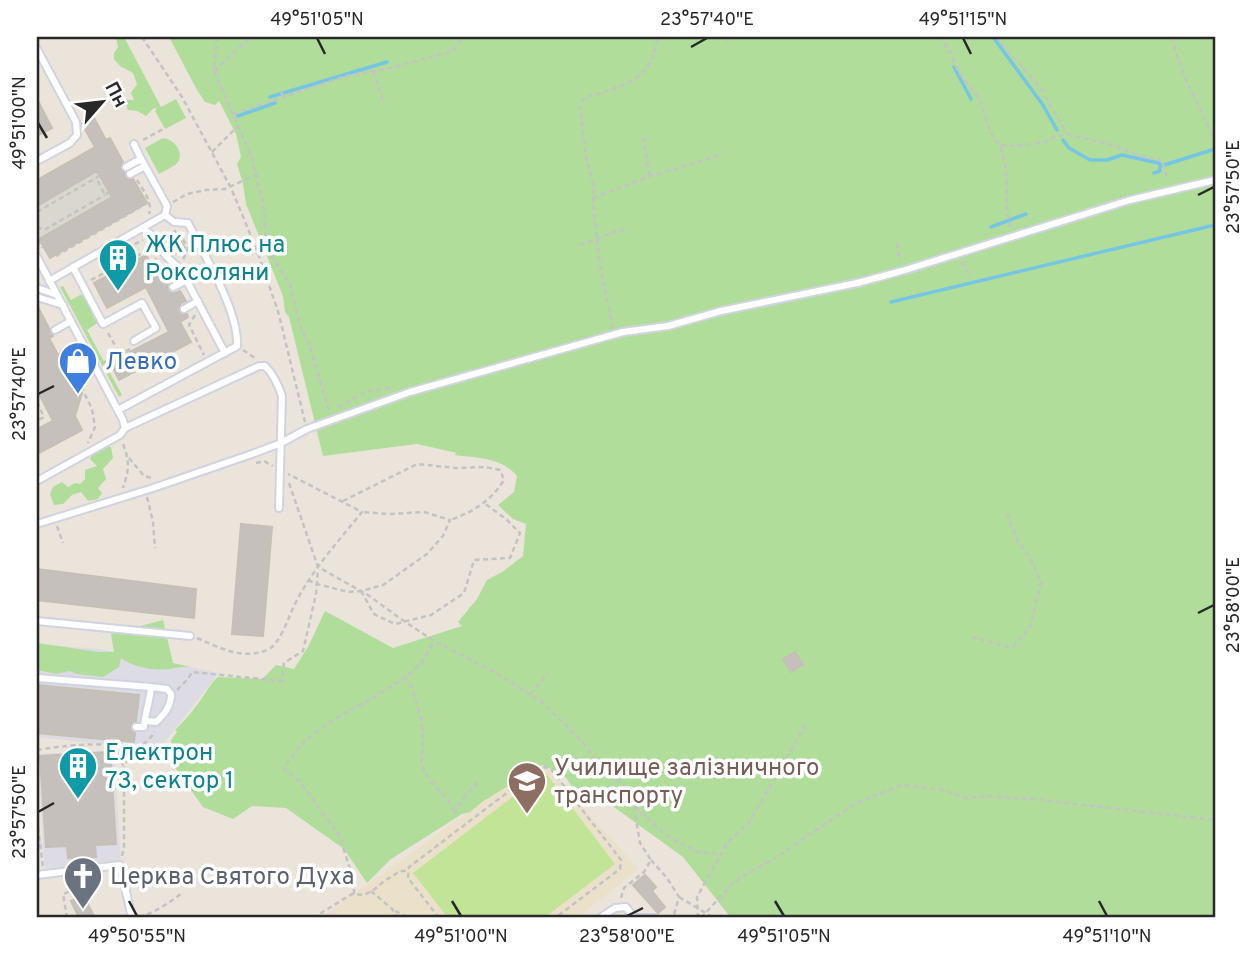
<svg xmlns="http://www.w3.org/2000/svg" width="1252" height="955" viewBox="0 0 1252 955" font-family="Overpass,sans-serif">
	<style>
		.industrial { fill: #dddbe3 }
		.education { fill: #ebe1cb }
		.green { fill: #b1dd9b }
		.pitch { fill: #c2e497 }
		.plaza { fill: #dad7d1 }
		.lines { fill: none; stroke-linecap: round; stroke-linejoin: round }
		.stream { stroke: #75c6e5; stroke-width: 3.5 }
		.building { fill: #c5c0bb; stroke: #c5bfb5; stroke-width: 2 }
		.service-casing { stroke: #d0d3e0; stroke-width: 10 }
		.path { stroke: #c3c3c3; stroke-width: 2.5; stroke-dasharray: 5 3.5; stroke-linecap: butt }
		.service { stroke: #fff; stroke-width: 6 }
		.ticks { fill: none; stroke: #282828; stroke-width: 2.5 }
		.labels { text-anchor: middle; stroke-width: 7; stroke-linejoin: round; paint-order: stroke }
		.culture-label { font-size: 24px; fill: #0d838f; stroke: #fff; text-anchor: start }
		.shop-label { font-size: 24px; fill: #366cbe; stroke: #fff; text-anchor: start }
		.education-label { font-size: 24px; fill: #785e54; stroke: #fff; text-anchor: start }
		.worship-label { font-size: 24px; fill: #5b616d; stroke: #fff; text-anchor: start }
		.neatline { fill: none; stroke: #282828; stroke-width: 2.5 }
		.ticks-label { font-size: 18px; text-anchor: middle; fill: #282828 }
	</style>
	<rect width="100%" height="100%" fill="#eae4db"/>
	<path class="industrial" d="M37 644 99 649 219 673 158 750 37 737Z
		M114 750 121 863 45 868 43 847 37 849V833L43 845 38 754Z"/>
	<path class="education" d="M540 760 639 869 577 918H320Z"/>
	<path class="green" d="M116 37H124L161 107 176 99 186 118 165 129 155 111 157 109 154 108 146 116 137 111 128 110 125 100H134L131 93 137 84 133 73 120 66 114 59V53L118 47Z
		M169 37H1215V918H731L683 857 596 794 579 796 563 774 542 765 482 802 470 812 462 814 391 859 367 883 344 849 286 808 252 806 233 819 203 807 174 766 171 740 177 732 175 730C184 722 198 705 204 695 209 688 211 683 218 677L262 679 276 665 294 669 308 647 325 611 393 648 462 626 458 622 477 599 487 580 502 572 523 556 526 524 513 519 498 505 514 492 517 476C501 457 477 458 454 455L457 453 417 444 323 456 289 317 285 312 283 296 246 204 243 184 237 164 241 157 236 134 219 101 215 105 205 102 197 90Z
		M163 138C172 139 183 149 179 160 177 166 165 170 159 174L145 148Z
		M63 286 71 300 84 293 99 322 87 330 122 395 119 397 60 287Z
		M104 446 111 447 113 458 103 469 106 479 98 488 102 493 98 499 88 501 81 492 72 495 63 504 54 505 50 494 53 487 62 482 68 487 75 483 80 484 85 479V470L97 466 90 459 93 453Z
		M163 620 173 663 192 667C183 666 178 668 169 669 152 671 133 667 121 658L119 667 103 677 77 674 70 671 56 674 37 670V643L99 652H114L111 634Z"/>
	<path class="pitch" d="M545 772 615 864 544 918H448L413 873Z"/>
	<path class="plaza" d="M97 171 112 197 39 239 37 235V206Z"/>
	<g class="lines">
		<path class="stream" d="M993 37 1043 105 1057 130
			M954 67 971 99
			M270 97 387 62
			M238 116 275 103
			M1063 140 1069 148 1090 160H1107L1122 155 1158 163 1160 164V171L1154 173
			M1161 166 1215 149
			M991 227 1026 214
			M891 302 1215 225"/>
	</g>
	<path class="building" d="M37 99 52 128 37 136Z
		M94 118 106 140 110 138 123 162 120 167 125 172V177L129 180 133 179 147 203 50 258 39 239 112 197 97 171 37 206V180L95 147 82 124Z
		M175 231 185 248 173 255 163 238Z
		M146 255 152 265 154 263 164 281 168 279 170 282 167 286 168 290 176 293 180 291 186 301 181 303 178 310 181 313 187 314 188 317 180 322 191 342 119 380 110 362 169 332 146 287 107 308 94 283Z
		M37 305 53 336 49 338 58 355 61 353 82 393 75 416 82 430 37 454V429L53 421 37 390Z
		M241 524 272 527 263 636 232 634Z
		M37 569 196 589 194 618 37 600Z
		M795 652 803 665 791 672 783 659Z
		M37 685 139 695 136 721 133 722 130 726 131 730 135 733 134 742 37 733Z
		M110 752 116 844 95 845 96 857 68 858 67 846 46 847 40 756Z
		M645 875 656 887 652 891 665 907 658 913 633 885Z
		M83 895 95 918H79L71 901Z"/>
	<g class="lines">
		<g class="service-casing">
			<path id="service" d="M37 49 76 122 77 135 70 143 37 161
				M134 144 141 159
				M126 167 141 159 145 166 130 174
				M142 228 152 235 166 256 181 270 225 353
				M37 257 123 420 125 428
				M73 267 103 324 142 303 156 328 134 341
				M49 281 165 215 167 206 145 166
				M173 287 187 280
				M37 288 57 295
				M37 297 63 305
				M184 309 198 301
				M55 330 71 321
				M118 410 237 346C239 311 204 255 188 223L174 222 165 215
				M37 481 120 435 125 428 259 366H265C274 375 278 384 282 396L279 508
				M37 524 153 488 252 454 281 443 307 429 410 392 623 332 668 326 721 311 857 283 902 271 1130 200 1215 180
				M37 621 190 636
				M37 678 151 687C150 701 145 713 144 727H136
				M148 721 156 722C165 714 171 706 171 694L167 689 151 687
				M37 875 120 865 132 918
				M600 918 615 908 626 907 634 918H654"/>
		</g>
		<path class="path" d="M142 37 182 97 231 188 256 248 278 311 305 422
			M217 37 214 71 251 155 264 207 266 248 290 284 300 326 310 346 329 411
			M726 37 729 44
			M938 37C953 50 951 59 960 74 967 84 977 93 982 106 987 120 988 133 999 145L1016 146 1045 142 1054 137 1067 134 1112 145 1141 156 1162 161 1168 181
			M996 37 1042 90 1067 134
			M1171 37 1184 75 1215 141
			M214 71 251 37
			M373 71 384 104
			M281 90 283 97
			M233 114 346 76 391 68 453 51 463 37
			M643 137 650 177
			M143 140 165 128
			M1000 147C1012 176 1002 201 1011 229
			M212 152 238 126
			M102 174 100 170 103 174
			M100 175 96 178 105 195 109 192
			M137 180C143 190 153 202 149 214
			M111 191 115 194 112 191
			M593 198 645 178 723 154
			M173 202 187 194 206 190 225 189 255 175
			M37 212 96 178
			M37 227 44 230 105 195
			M179 232 188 248 183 260
			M37 240 42 248
			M897 243 900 261
			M580 245 614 232 628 229
			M127 248 143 240
			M56 256 149 202
			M155 258 163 272 171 273
			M962 262 971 278
			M91 280 150 249
			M195 315 189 325 204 355
			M613 328 600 265 593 206 594 186 586 157 580 107 585 97C597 95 607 91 618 87 646 75 652 66 658 37
			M108 333 120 354
			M243 350 255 358
			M81 361 71 366 92 409 95 427 88 443
			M103 363 132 348
			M79 382 91 375
			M37 402 44 417 37 421
			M338 407 368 391 390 388
			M123 444C130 462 129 470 123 488
			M129 458 144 476 152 478
			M256 463 264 461 273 466
			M289 483 318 567 368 595 398 617 434 641 496 673 542 702 583 742 598 764 610 777 623 783 628 798 633 805 667 836 698 852 721 854
			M147 497 153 522 155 548
			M343 501 417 464 456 468 485 467 500 470 504 480C491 501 473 512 450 520
			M57 526 63 543
			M308 580 317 584 348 592 361 591 383 585 427 554 443 536 450 520 424 512 390 514 362 512
			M361 591 374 614 395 624 431 615 464 593 474 560 510 558 520 533 506 519 484 503
			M972 637 1012 648 1030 627 1041 582 1030 557 1017 540 1007 513
			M197 638C220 648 244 661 269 649 280 643 288 619 293 608 310 572 337 543 362 512L288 474
			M405 677 412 687 422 723 423 744 421 765 432 783 446 797 455 814
			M177 690 188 679 192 672 282 681 284 663 303 651 316 594 318 570
			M530 694 548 674
			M115 745 124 768
			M37 750C65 745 109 741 137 749
			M455 814C461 800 468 791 479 781
			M37 819 43 867
			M122 856 124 848V768C131 749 144 747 155 732
			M651 860 667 878 679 897 673 918
			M371 891 392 909 398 918
			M354 894V881L339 835 300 782 284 769C313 715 379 705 420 664 426 658 430 648 434 641
			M679 897 714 918
			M621 898 624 888 644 872 651 860 640 843 634 808
			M395 911 409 918
			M139 917C154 913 169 903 182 893
			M67 918 63 894 76 889
			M313 918 352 894 364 895 375 889 383 882 400 871H409
			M439 918 408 878 409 867 541 767 550 768 621 860 620 869 555 918
			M698 918 697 897 721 854 728 842 749 823 807 722
			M701 918 732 884 745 875 772 860 856 803 902 785 944 790 965 798 987 796 1041 800 1215 820"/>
		<use href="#service" class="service"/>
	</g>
	<path class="ticks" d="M317 38 325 54M963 38 971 54M691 47 707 38M38 123 47 138M1198 195 1214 187M38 394 54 386M1198 613 1214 605M38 812 54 803M129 901 137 916M452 901 461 916M775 901 784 916M1099 901 1107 916M627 916 643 908"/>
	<defs>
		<g id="building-pin" transform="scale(2.0125)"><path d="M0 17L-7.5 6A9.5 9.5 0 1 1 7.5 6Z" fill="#0f9aa8" stroke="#fff"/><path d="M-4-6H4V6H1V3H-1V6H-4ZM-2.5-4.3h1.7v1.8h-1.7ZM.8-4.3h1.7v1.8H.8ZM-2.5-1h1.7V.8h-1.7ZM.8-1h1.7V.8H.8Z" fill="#fff"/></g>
		<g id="shop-pin" transform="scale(2.0125)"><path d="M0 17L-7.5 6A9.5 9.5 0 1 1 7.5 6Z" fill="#3f7fe0" stroke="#fff"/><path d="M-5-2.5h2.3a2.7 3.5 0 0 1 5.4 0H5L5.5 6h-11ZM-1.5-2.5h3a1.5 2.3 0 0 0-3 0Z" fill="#fff"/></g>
		<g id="university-pin" transform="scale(2.0125)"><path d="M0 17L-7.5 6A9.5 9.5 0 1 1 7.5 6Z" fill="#8d6e63" stroke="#fff"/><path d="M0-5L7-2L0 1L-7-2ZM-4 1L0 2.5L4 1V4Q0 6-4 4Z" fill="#fff"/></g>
		<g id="church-pin" transform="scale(2.0125)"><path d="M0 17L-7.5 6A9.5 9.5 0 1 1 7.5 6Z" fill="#6b7280" stroke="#fff"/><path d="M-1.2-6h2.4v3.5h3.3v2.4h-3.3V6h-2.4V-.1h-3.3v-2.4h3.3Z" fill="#fff"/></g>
	</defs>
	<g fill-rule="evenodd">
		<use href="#building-pin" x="118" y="258"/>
		<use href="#shop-pin" x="78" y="361"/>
		<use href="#building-pin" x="78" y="766"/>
		<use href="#university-pin" x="527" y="781"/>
		<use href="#church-pin" x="83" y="876"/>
	</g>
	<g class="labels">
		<g class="culture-label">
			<text x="145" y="252">ЖК Плюс на<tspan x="145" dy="28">Роксоляни</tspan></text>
			<text x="105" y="760">Електрон<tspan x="105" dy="28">73, сектор 1</tspan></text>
		</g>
		<g class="shop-label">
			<text x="105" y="369">Левко</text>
		</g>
		<g class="education-label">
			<text x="554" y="775">Училище залізничного<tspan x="554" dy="28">транспорту</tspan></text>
		</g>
		<g class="worship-label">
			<text x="110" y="884">Церква Святого Духа</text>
		</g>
	</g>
	<rect width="1252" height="955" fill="none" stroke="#ffffff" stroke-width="77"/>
	<g transform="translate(102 102) rotate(62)" stroke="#ffffff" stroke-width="5" paint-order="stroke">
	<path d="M0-5L12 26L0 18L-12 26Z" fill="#282828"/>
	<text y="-10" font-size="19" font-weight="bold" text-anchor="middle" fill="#282828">Пн</text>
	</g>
	<rect x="38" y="38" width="1176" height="878" class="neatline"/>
	<g class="ticks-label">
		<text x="317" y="25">49°51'05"N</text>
		<text x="707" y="25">23°57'40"E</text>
		<text x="963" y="25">49°51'15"N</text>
		<text transform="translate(19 123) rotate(-90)" y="6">49°51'00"N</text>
		<text transform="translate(1233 187) rotate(-90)" y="6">23°57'50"E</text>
		<text transform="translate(19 394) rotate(-90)" y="6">23°57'40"E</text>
		<text transform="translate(1233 605) rotate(-90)" y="6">23°58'00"E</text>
		<text transform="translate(19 812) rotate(-90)" y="6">23°57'50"E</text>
		<text x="137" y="942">49°50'55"N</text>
		<text x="461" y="942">49°51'00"N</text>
		<text x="627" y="942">23°58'00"E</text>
		<text x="784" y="942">49°51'05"N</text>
		<text x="1107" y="942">49°51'10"N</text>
	</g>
</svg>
